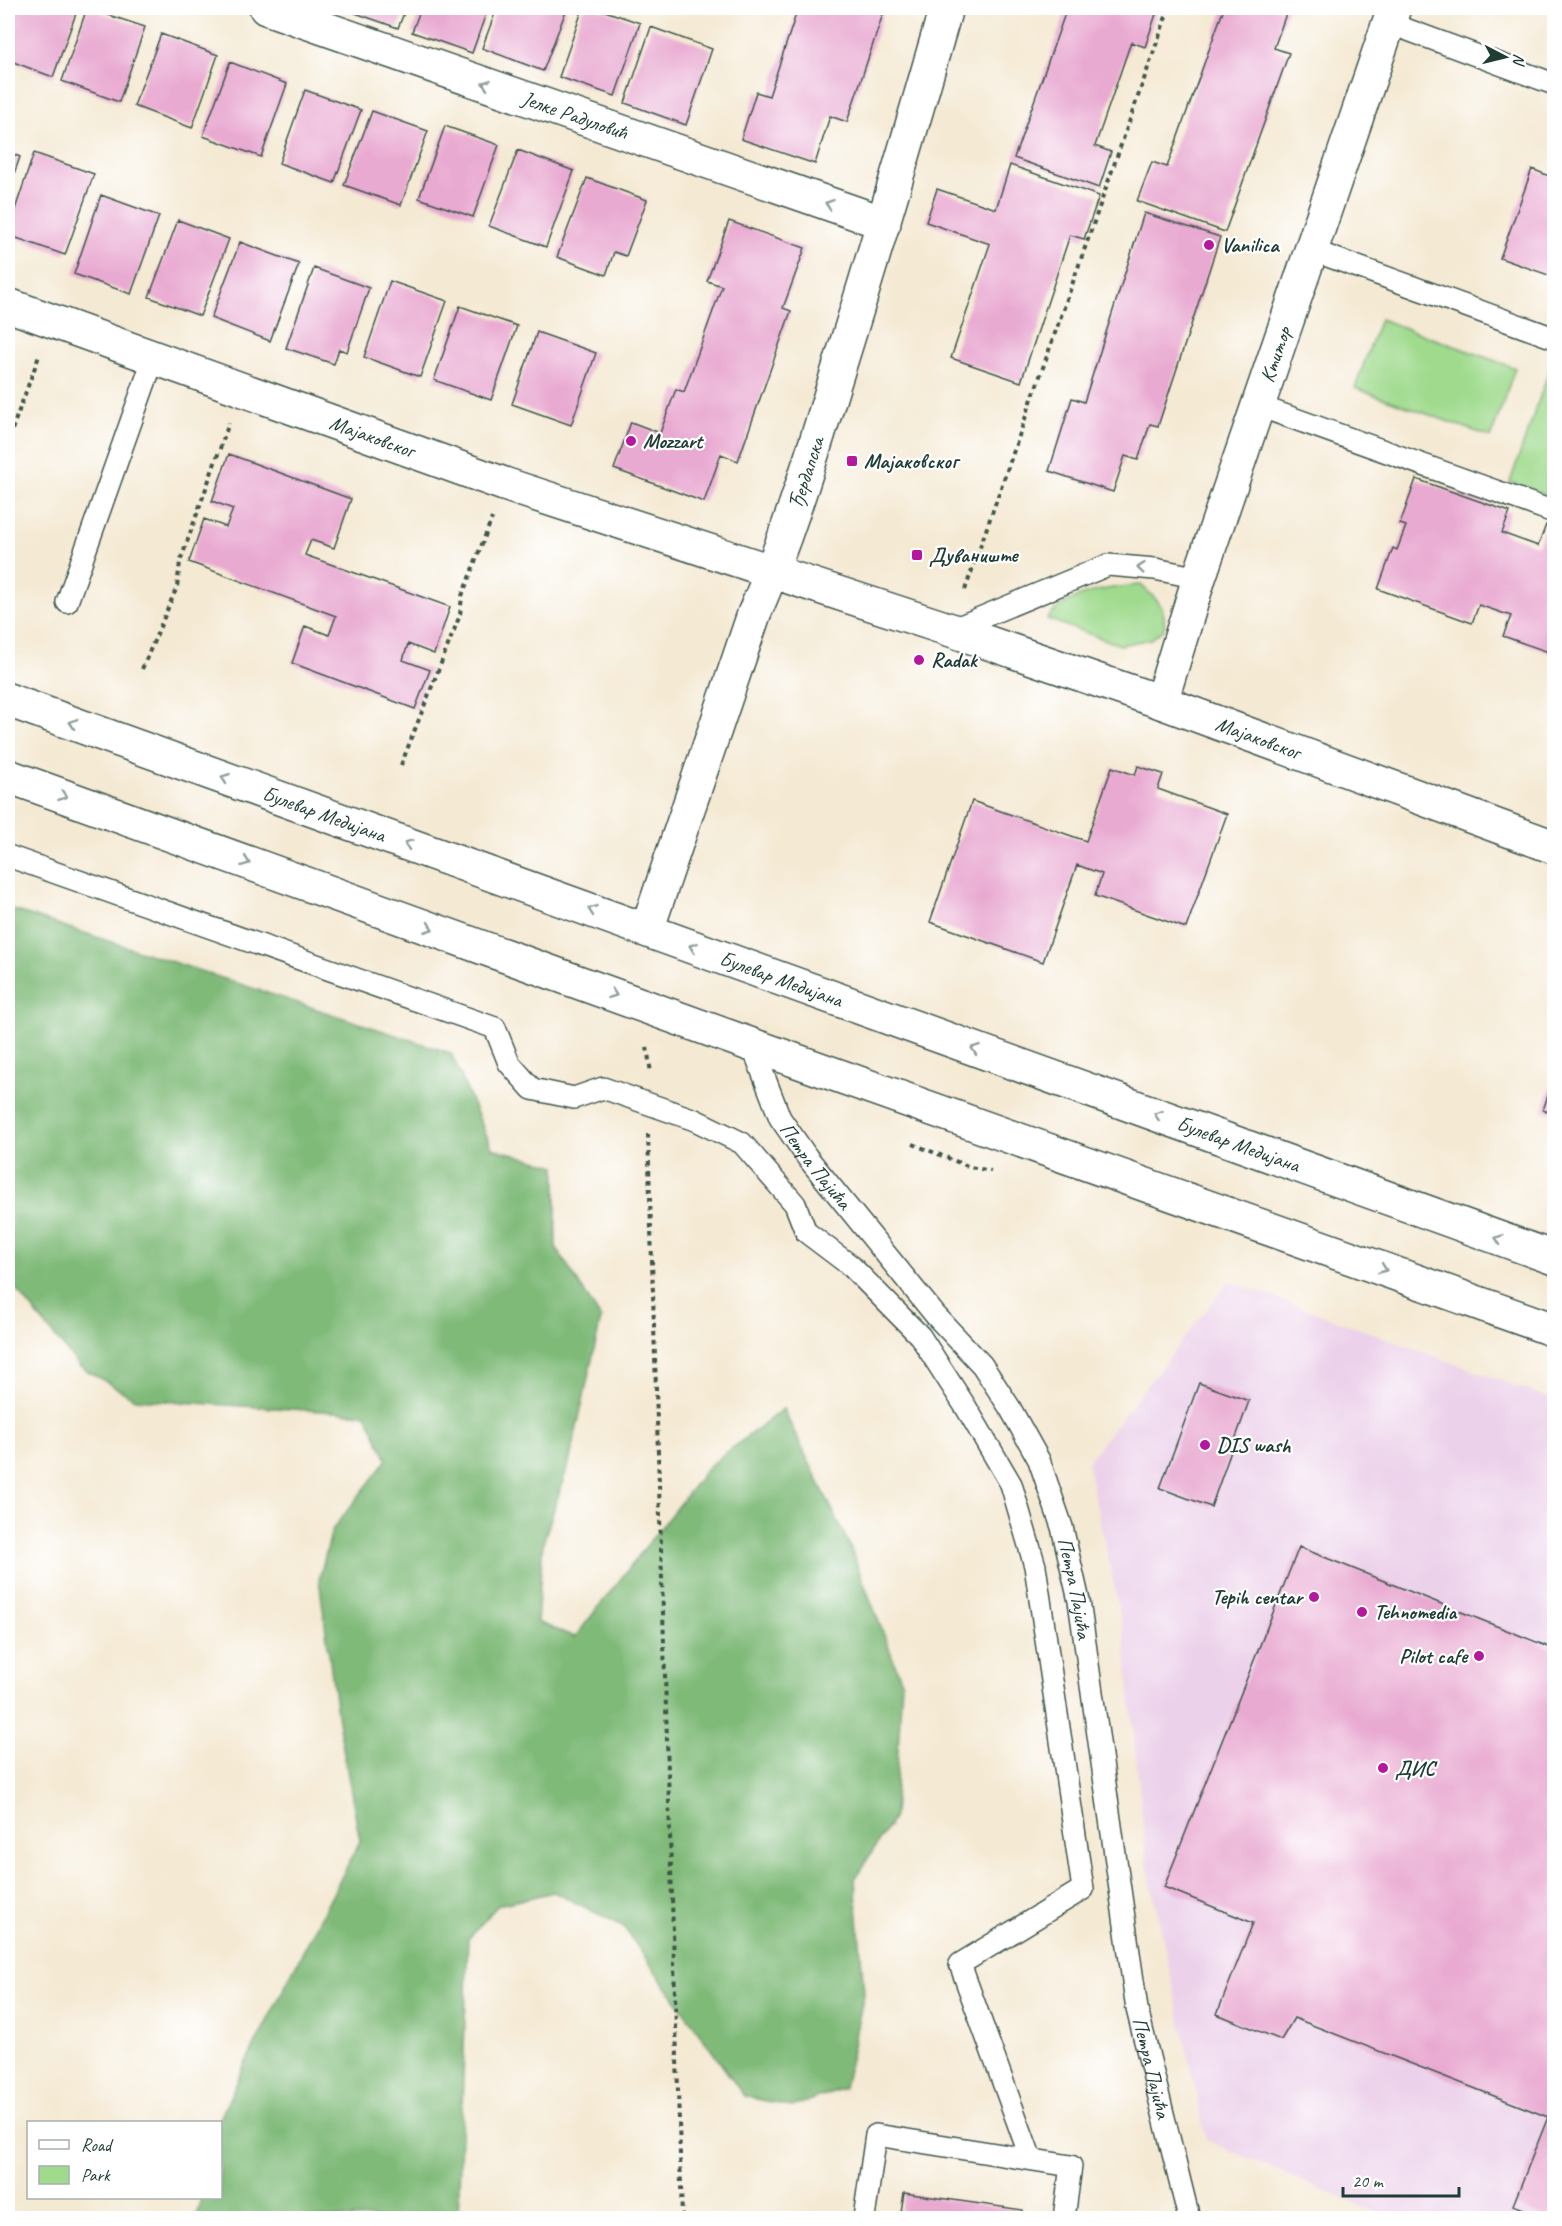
<svg xmlns="http://www.w3.org/2000/svg" width="1562" height="2226" viewBox="0 0 1562 2226" font-family="Caveat,sans-serif">
	<style>
		.built { fill: #ecd1ea }
		.green { fill: #9fda8d; stroke: #5f8c60; stroke-width: 1.5 }
		.forest { fill: #7fba78; stroke: #4f7c56; stroke-width: 1.5 }
		.building { fill: #e9aad2 }
		.lines { fill: none; stroke-linecap: round; stroke-linejoin: round }
		.lane-casing { stroke: #3f574c; stroke-width: 24 }
		.street-casing { stroke: #3f574c; stroke-width: 36 }
		.secondary-casing { stroke: #3f574c; stroke-width: 36 }
		.path { stroke: #3f574c; stroke-width: 4; stroke-dasharray: 4.5 4.5; stroke-linecap: butt }
		.lane { stroke: #fff; stroke-width: 21 }
		.street { stroke: #fff; stroke-width: 33 }
		.secondary { stroke: #fff; stroke-width: 33 }
		.oneway { stroke: #8f9e9a }
		.poi-dot { fill: #b5179e; stroke: #fff; stroke-width: 2 }
		.labels { text-anchor: middle; stroke-width: 4.5; stroke-linejoin: round; paint-order: stroke }
		.street-label { font-size: 21px; fill: #1f3d34; stroke: #fff }
		.poi-label { font-size: 21px; font-weight: bold; fill: #1f3d34; stroke: #fff; text-anchor: start }
	</style>
	<rect width="100%" height="100%" fill="#fff"/>
	<filter id="ink" filterUnits="userSpaceOnUse"><feTurbulence type="fractalNoise" baseFrequency=".0167" numOctaves="2"/><feDisplacementMap in="SourceGraphic" scale="12" xChannelSelector="R" yChannelSelector="G"/><feConvolveMatrix kernelMatrix="1 2 1 2 8 2 1 2 1" color-interpolation-filters="sRGB"/></filter>
	<filter id="wash" filterUnits="userSpaceOnUse"><feTurbulence type="fractalNoise" baseFrequency=".008" numOctaves="4" result="noise"/><feDisplacementMap in="SourceGraphic" scale="24" xChannelSelector="R" yChannelSelector="G"/><feGaussianBlur stdDeviation="1.35" result="paint"/><feColorMatrix in="noise" values="0 0 0 0 0 0 0 0 0 0 0 0 0 0 0 0 0 1.4 0 .05"/><feComposite in="paint" operator="in"/></filter>
	<g filter="url(#wash)">
		<rect width="100%" height="100%" fill="#f4e9d3"/>
		<path class="built" d="M1229 1281 1554 1400V2218H1389L1206 2140 1147 1864 1123 1627 1087 1462Z"/>
		<path class="green" d="M1380 319 1515 368 1491 437 1355 388Z
			M1554 357V498L1510 482Z
			M1141 585C1158 601 1166 605 1164 629L1151 639 1120 645 1047 619C1068 592 1109 587 1141 585Z"/>
		<path class="forest" d="M8 908 451 1053 492 1148 556 1166V1247L601 1319 570 1459 543 1543 537 1622 575 1637 709 1466 783 1409 849 1544 902 1682 894 1817 855 1879 864 1994 844 2088 792 2107 744 2096 623 1926 554 1892 498 1905 468 1939 458 2218H196L201 2198H220L219 2121 243 2068 360 1841 338 1721 319 1579 332 1530 387 1460 366 1414 135 1399 79 1366 12 1284H8Z"/>
		<g id="blocks">
			<path class="building" d="M10 8H78L53 77 8 60V15Z
				M87 8 145 27 119 102 62 81Z
				M341 8H406L398 28Z
				M421 8H488L472 53 412 32Z
				M497 8H567L543 71 482 48Z
				M583 8H596L640 23 615 96 559 77Z
				M798 8H885L847 122 830 116 815 164 741 139 756 92 769 96Z
				M1067 8H1158L1145 47 1131 42 1095 146 1111 152 1099 188 1014 158Z
				M1224 8H1288L1274 48 1289 53 1225 232 1137 201 1152 162 1167 167Z
				M651 27 712 49 686 125 625 103Z
				M161 34 218 55 192 128 134 106Z
				M230 62 287 84 261 157 203 136Z
				M305 90 361 110 334 183 279 163Z
				M372 111 428 131 401 205 344 185Z
				M445 126 499 145 473 217 419 198Z
				M518 150 574 171 546 247 489 226Z
				M8 152 20 157 8 191Z
				M34 153 94 174 65 255 8 235V230Z
				M1010 165 1099 196 1084 239 1070 235 1021 382 951 358 990 244 926 222 937 189 996 209Z
				M1532 169 1554 178V277L1500 258Z
				M587 178 647 200 626 256 614 252 606 275 557 257Z
				M101 195 159 216 131 294 74 274Z
				M1144 213 1220 237 1158 426 1150 424 1138 460 1125 456 1113 492 1049 471 1072 398 1084 402Z
				M178 220 229 239 200 316 149 297Z
				M729 221 805 248 783 308 791 311 738 461 721 454 704 502 614 469 631 422 660 433 676 389 684 392 722 286 707 281Z
				M240 242 299 264 270 341 211 318Z
				M314 268 369 288 347 352 339 349 334 364 286 348Z
				M390 281 447 301 420 377 364 357Z
				M460 306 517 326 491 400 434 380Z
				M537 332 596 353 571 425 512 404Z
				M229 454 351 499 334 548 311 540 305 555 450 607 434 654 408 644 403 660 430 670 415 709 292 663 305 626 329 635 336 616 189 562 204 519 226 527 233 509 212 501Z
				M1416 479 1510 512 1502 533 1538 546 1546 525 1554 528V654L1503 636 1511 616 1479 605 1472 623 1378 589 1393 548 1397 550 1406 526 1400 524Z
				M1138 766 1163 774 1158 789 1227 814 1186 928 1095 896 1102 874 1077 865 1043 962 930 922 972 801 1086 841 1112 767 1135 775Z
				M1554 1078V1114L1543 1110Z
				M1199 1383 1249 1401 1211 1507 1160 1488Z
				M1299 1547 1554 1649V2218H1547L1513 2205 1548 2117 1294 2018 1281 2040 1217 2014 1253 1923 1164 1887Z
				M904 2193 1023 2210 1021 2218H900Z"/>
		</g>
	</g>
	<g filter="url(#ink)">
		<use href="#blocks" fill-opacity="0" stroke="#3f574c" stroke-width="1.5"/>
		<g class="lines">
			<g class="lane-casing">
				<g id="lane">
					<path d="M1389 23 1554 84"/>
					<path d="M1311 250 1554 338"/>
					<path d="M1259 406 1554 512"/>
					<path d="M67 602 154 357"/>
					<path d="M951 630 1108 565 1155 569 1199 578"/>
					<path d="M8 856 495 1028 509 1063 532 1089 574 1098 603 1088 695 1120 742 1143 795 1204 806 1232 851 1266 920 1336 967 1409 1011 1484 1035 1566 1083 1889 960 1964 1031 2159"/>
					<path id="s1" d="M752 1045 780 1118 807 1157 936 1316 982 1365 1010 1408 1039 1460 1062 1527 1079 1601 1137 2009 1189 2218"/>
					<path d="M864 2218 876 2135 1071 2166 1064 2218"/>
				</g>
			</g>
			<g class="street-casing">
				<g id="street">
					<path id="s2" d="M266 8 884 223"/>
					<path id="s3" d="M8 305 504 484 951 630 1161 702 1554 847"/>
					<path id="s4" d="M1161 702 1199 578 1394 8"/>
					<path id="s5" d="M647 930 754 614C788 536 812 455 837 374 875 252 911 130 946 8"/>
				</g>
			</g>
			<g class="secondary-casing">
				<g id="secondary">
					<path id="s6" d="M8 700 1554 1258"/>
					<path d="M8 776 752 1045 1554 1330"/>
				</g>
			</g>
			<path class="path" d="M8 456 10 435 39 356
				M965 590 1169 8
				M142 669 177 587 180 562 229 423
				M401 765 460 615 462 596 492 518
				M647 1047 651 1073
				M648 1134 682 2218
				M913 1144 970 1167 991 1171"/>
			<use href="#lane" class="lane"/>
			<use href="#street" class="street"/>
			<use href="#secondary" class="secondary"/>
		</g>
		<defs><path id="oneway-chevron" d="M-2-3.5L2.5 0L-2 3.5" fill="none" stroke-width="1.6" stroke-linecap="round" stroke-linejoin="round" transform="scale(1.5)"/></defs>
		<g class="oneway">
			<use href="#oneway-chevron" transform="translate(486 84) rotate(-161)"/>
			<use href="#oneway-chevron" transform="translate(829 204) rotate(-161)"/>
			<use href="#oneway-chevron" transform="translate(1141 568) rotate(-174)"/>
			<use href="#oneway-chevron" transform="translate(73 723) rotate(-161)"/>
			<use href="#oneway-chevron" transform="translate(225 778) rotate(-160)"/>
			<use href="#oneway-chevron" transform="translate(63 796) rotate(19)"/>
			<use href="#oneway-chevron" transform="translate(408 844) rotate(-160)"/>
			<use href="#oneway-chevron" transform="translate(246 862) rotate(20)"/>
			<use href="#oneway-chevron" transform="translate(592 910) rotate(-160)"/>
			<use href="#oneway-chevron" transform="translate(429 928) rotate(20)"/>
			<use href="#oneway-chevron" transform="translate(693 947) rotate(-160)"/>
			<use href="#oneway-chevron" transform="translate(613 994) rotate(20)"/>
			<use href="#oneway-chevron" transform="translate(975 1049) rotate(-160)"/>
			<use href="#oneway-chevron" transform="translate(1158 1115) rotate(-160)"/>
			<use href="#oneway-chevron" transform="translate(1499 1239) rotate(-160)"/>
			<use href="#oneway-chevron" transform="translate(1383 1269) rotate(20)"/>
		</g>
	</g>
	<g class="poi-dot">
		<circle cx="1209" cy="245" r="6"/>
		<circle cx="631" cy="441" r="6"/>
		<rect x="846" y="455" width="12" height="12" rx="3"/>
		<rect x="911" y="549" width="12" height="12" rx="3"/>
		<circle cx="919" cy="660" r="6"/>
		<circle cx="1205" cy="1445" r="6"/>
		<circle cx="1314" cy="1597" r="6"/>
		<circle cx="1362" cy="1612" r="6"/>
		<circle cx="1479" cy="1656" r="6"/>
		<circle cx="1383" cy="1768" r="6"/>
	</g>
	<g class="labels">
		<g class="street-label">
			<text dy="7" stroke="none"><textPath href="#s2" startOffset="327">Јелке Радуловић</textPath></text>
			<text dy="7" stroke="none"><textPath href="#s4" startOffset="366">Ктитор</textPath></text>
			<text dy="7" stroke="none"><textPath href="#s3" startOffset="387">Мајаковског</textPath></text>
			<text dy="7" stroke="none"><textPath href="#s5" startOffset="484">Ђердапска</textPath></text>
			<text dy="7" stroke="none"><textPath href="#s3" startOffset="1323">Мајаковског</textPath></text>
			<text dy="7" stroke="none"><textPath href="#s6" startOffset="336">Булевар Медијана</textPath></text>
			<text dy="7" stroke="none"><textPath href="#s6" startOffset="822">Булевар Медијана</textPath></text>
			<text dy="7" stroke="none"><textPath href="#s6" startOffset="1308">Булевар Медијана</textPath></text>
			<text dy="7" stroke="none"><textPath href="#s1" startOffset="138">Петра Пајића</textPath></text>
			<text dy="7" stroke="none"><textPath href="#s1" startOffset="642">Петра Пајића</textPath></text>
			<text dy="7" stroke="none"><textPath href="#s1" startOffset="1128">Петра Пајића</textPath></text>
		</g>
		<g class="poi-label">
			<text x="1221" y="252">Vanilica</text>
			<text x="643" y="448">Mozzart</text>
			<text x="864" y="468">Мајаковског</text>
			<text x="929" y="562">Дуваниште</text>
			<text x="931" y="667">Radak</text>
			<text x="1217" y="1452">DIS wash</text>
			<text x="1302" y="1604" text-anchor="end">Tepih centar</text>
			<text x="1374" y="1619">Tehnomedia</text>
			<text x="1467" y="1663" text-anchor="end">Pilot cafe</text>
			<text x="1395" y="1775">ДИС</text>
		</g>
	</g>
	<rect width="1562" height="2226" fill="none" stroke="#fff" stroke-width="30"/>
	<rect x="27" y="2121" width="195" height="78" fill="#ffffff" stroke="#a5b1ae" stroke-width="1.5"/>
	<rect x="39" y="2140" width="30" height="9" fill="#ffffff" stroke="#a5b1ae" stroke-width="1.5"/>
	<text x="81" y="2151" font-size="18" fill="#1f3d34">Road</text>
	<rect x="39" y="2166" width="30" height="18" fill="#9fda8d" stroke="#a5b1ae" stroke-width="1.5"/>
	<text x="81" y="2181" font-size="18" fill="#1f3d34">Park</text>
	<g transform="translate(1505 57) rotate(97)" stroke="#ffffff" stroke-width="4.5" paint-order="stroke">
	<path d="M0-4.5L10 22L0 15L-10 22Z" fill="#1f3d34"/>
	<text y="-9" font-size="16" font-weight="bold" text-anchor="middle" fill="#1f3d34">N</text>
	</g>
	<path d="M1343 2187v9h116v-9" fill="none" stroke="#1f3d34" stroke-width="3"/>
	<text x="1352" y="2187" font-size="18" fill="#1f3d34" stroke="#ffffff" stroke-width="4.5" paint-order="stroke">20 m</text>
</svg>
